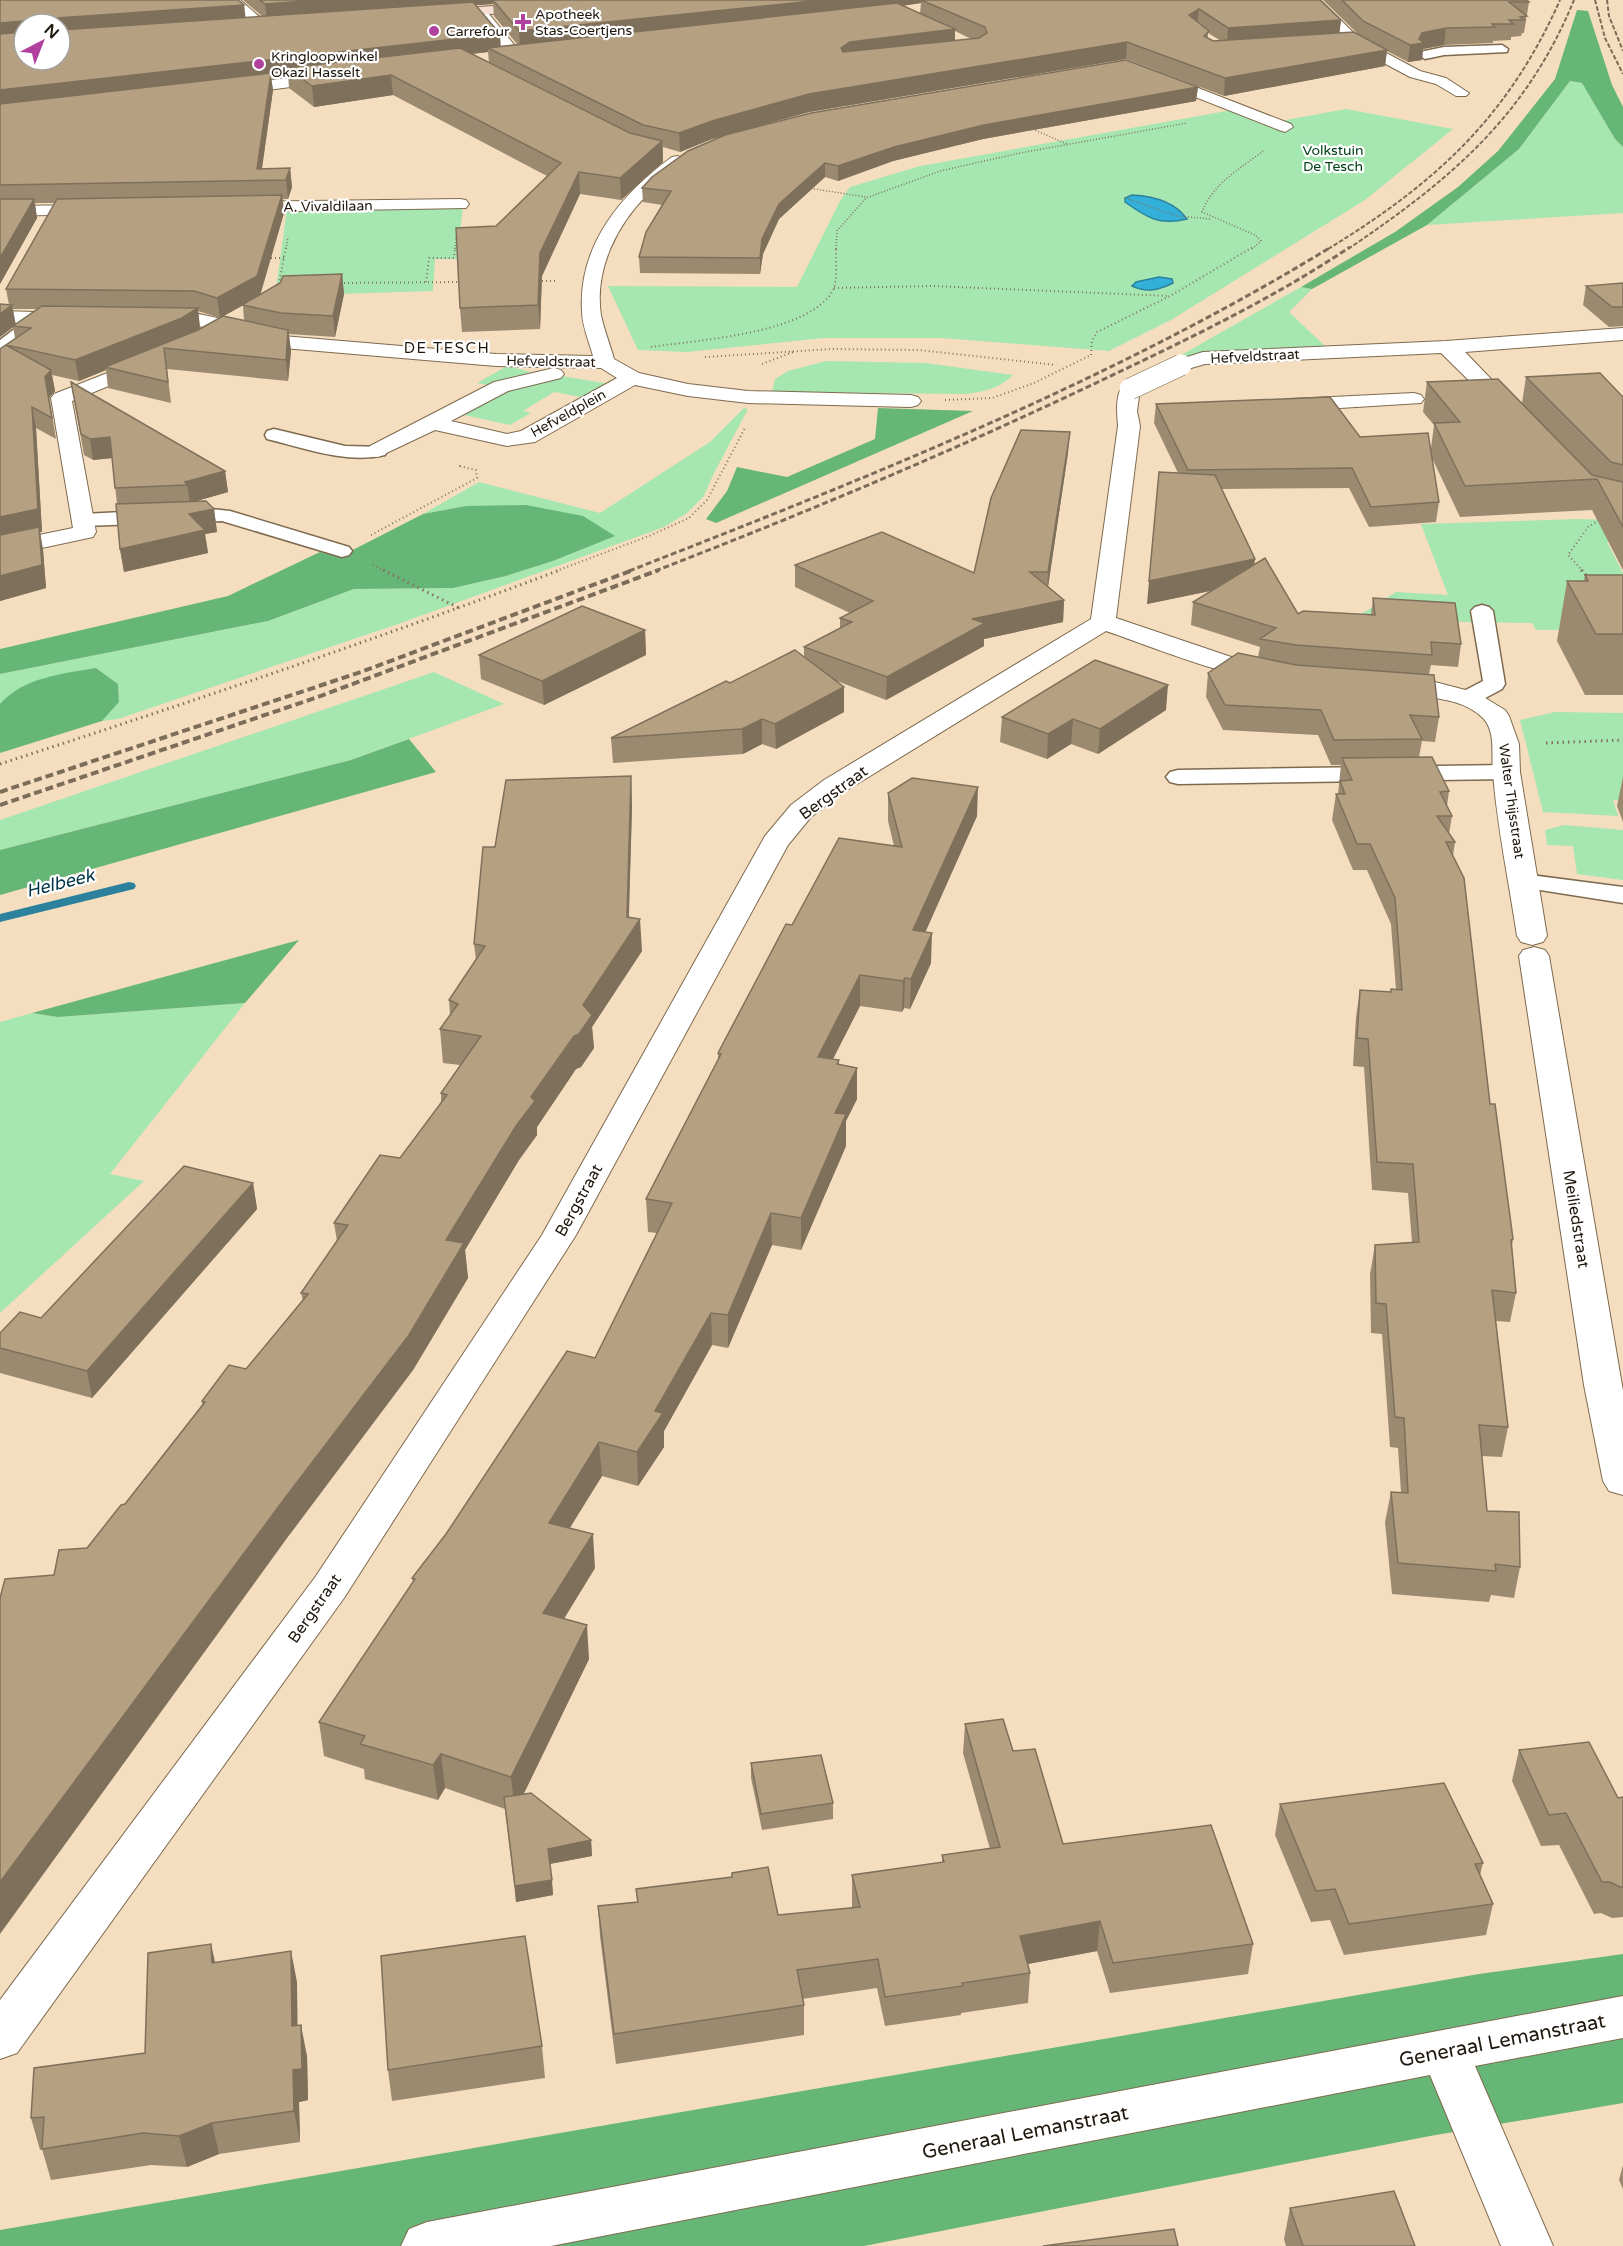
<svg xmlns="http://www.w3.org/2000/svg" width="1623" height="2246" viewBox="0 0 1623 2246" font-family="'Varela Round',sans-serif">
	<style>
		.green { fill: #a6e6b1 }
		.forest { fill: #66b677 }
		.water { fill: #32b0da; stroke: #2c829c; stroke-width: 1.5 }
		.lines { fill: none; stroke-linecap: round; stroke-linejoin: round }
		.stream { fill: #2c829c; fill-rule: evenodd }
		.service-casing { stroke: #7e6a4e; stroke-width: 3 }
		.minor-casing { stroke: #7e6a4e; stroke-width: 2 }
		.secondary-casing { stroke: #7e6a4e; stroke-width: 2 }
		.path-far2 { stroke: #83745f; stroke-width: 1.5; stroke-dasharray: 1 2; stroke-linecap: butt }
		.path-far1 { stroke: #83745f; stroke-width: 2; stroke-dasharray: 1 3; stroke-linecap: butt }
		.path { stroke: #83745f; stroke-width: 3; stroke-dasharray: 1.5 4; stroke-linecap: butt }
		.service { fill: #fff; fill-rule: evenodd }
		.minor { fill: #fff; fill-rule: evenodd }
		.secondary { fill: #f6ddd4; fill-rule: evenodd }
		.rail-far2 { stroke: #7b6d59; stroke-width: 2; stroke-dasharray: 4.5 2; stroke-linecap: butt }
		.rail-far1 { stroke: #7b6d59; stroke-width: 3; stroke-dasharray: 6 3; stroke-linecap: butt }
		.rail { stroke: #7b6d59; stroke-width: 4; stroke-dasharray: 8 4; stroke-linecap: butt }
		.minor-bridge-casing { stroke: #7e6a4e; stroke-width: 22; stroke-linecap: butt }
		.path-bridge { stroke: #83745f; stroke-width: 2; stroke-dasharray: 1 3; stroke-linecap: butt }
		.minor-bridge { stroke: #fff; stroke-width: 21 }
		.wall { fill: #9c8a70; fill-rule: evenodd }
		.shaded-wall { fill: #7f705b }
		.building { fill: #b5a082; stroke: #7f705b; stroke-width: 1.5 }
		.poi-dot { fill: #b0419e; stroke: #fff; stroke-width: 2 }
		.labels { text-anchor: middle; stroke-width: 4.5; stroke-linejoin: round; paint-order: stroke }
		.far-poi-label { font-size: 14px; fill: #1f170c; stroke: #fff; text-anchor: start }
		.far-park-label { font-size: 14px; fill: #024219; stroke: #fff }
		.far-street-label { font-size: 14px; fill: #1f170c; stroke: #fff }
		.far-neighbourhood-label { font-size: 15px; letter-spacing: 1.5px; fill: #1f170c; stroke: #fff }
		.street-label { font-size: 16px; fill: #1f170c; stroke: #fff }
		.water-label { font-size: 18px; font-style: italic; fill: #003748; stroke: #fff }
		.near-street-label { font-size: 20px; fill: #1f170c; stroke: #fff }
	</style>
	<rect width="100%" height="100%" fill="#f5debf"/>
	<path class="green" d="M1570 81 1582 83 1615 139 1623 147V213L1427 225 1519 149Z
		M1346 109 1453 129 1365 200 1171 320 1109 351 942 338H824L687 352 638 350 608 286 797 287 840 201 850 187 920 166 1232 110 1280 121Z
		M463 207 457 259H435L433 291 275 296 287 209Z
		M1301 287 1312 289 1289 312 1326 347 1176 358Z
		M826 361 926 363 1013 375C999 389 983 392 964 394L772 392 775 379 788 371Z
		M507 366 531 372 487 385 477 383Z
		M562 376 610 384 586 398 554 392 523 411 531 413 510 425 464 415 514 388Z
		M744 408 748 409 713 475 704 496 687 513 664 527 401 623 118 719 102 721 119 702 118 684 96 668 0 704V674L268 621 354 589 453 588 506 576 553 561 614 536 466 506 423 514 479 482 600 513 710 442Z
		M1577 519 1614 520 1623 542H1607L1623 573V629L1536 630 1532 623 1352 620 1396 592 1448 595 1421 524Z
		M434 672 504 704 351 760 0 850V820Z
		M1555 712 1623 713V800H1613L1618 816 1543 812 1520 720Z
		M1564 825 1623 830V880L1577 874 1573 846 1547 845 1545 830Z
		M245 1003 110 1174 144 1181 0 1313V1022L32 1013 58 1017Z"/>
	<path class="forest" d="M1577 10 1588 11 1612 85 1623 107V147L1615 139 1582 83 1570 81 1519 149 1427 225 1312 289 1301 287 1395 232 1458 187 1498 151 1555 79Z
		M878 408 973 411 716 523 706 519 727 491 737 467 787 477 875 439Z
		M526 505 583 516 615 536 553 561 506 576 453 588 354 589 268 621 0 674V649L228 596 320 552 339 557 423 514 466 506Z
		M96 668 118 684 119 702 102 721 0 753V704C24 677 62 674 96 668Z
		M409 739 436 772 0 895V850L351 760Z
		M299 940 245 1003 58 1017 32 1013Z
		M1623 1954V2103L1430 2136 864 2246H0V2230L1479 1974Z"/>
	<path class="water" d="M1132 195C1152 196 1175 202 1187 219 1159 226 1146 217 1125 202V198Z
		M1159 277 1172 279 1173 283C1159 290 1147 293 1132 286L1136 282Z"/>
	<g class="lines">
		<path class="stream" d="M129 882 134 883 136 886 134 889 0 922V914Z"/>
		<g class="service-casing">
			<path id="service" d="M1502 45 1508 49 1507 52 1444 55 1425 59 1419 55 1420 52 1444 47Z
				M39 314 47 319 45 323 6 352 0 353V340L33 315Z
				M274 429 345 446 385 447 387 451 385 455C346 464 304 448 267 439L265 435 267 431Z
				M202 508 230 511 349 547 352 551 349 555 342 557 222 521 83 526 76 524 73 520 76 516 83 514Z
				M1482 605 1489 607 1493 611 1505 684 1502 689 1476 703 1468 705 1460 703 1457 698 1460 693 1483 681 1471 611 1475 607Z
				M1506 765 1514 767 1518 772 1514 777 1506 779 1178 784 1170 782 1166 777 1170 772 1178 770Z
				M1523 874 1623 887V903L1514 886 1511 881 1514 876Z"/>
		</g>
		<g class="minor-casing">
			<path id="minor" d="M224 0H240L270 26 268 29H258Z
				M1305 0H1320L1360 39 1420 71 1446 78 1469 93 1466 96H1456L1436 84 1410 77 1350 45Z
				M479 7 484 8 520 52 522 55 520 58H510L474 14 472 11 474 8Z
				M1157 72 1291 124 1293 127 1285 132 1279 130 1152 80 1149 77Z
				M332 73 340 78 337 81 228 95 220 90 228 85Z
				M678 156 686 161C677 174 659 182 648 194 617 224 594 270 601 315 604 330 610 344 614 359L639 373 688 384 748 391 911 395 918 397 921 401 918 405 911 407 748 403 688 396 635 385 535 442 507 446 435 430 378 457 370 456 367 451 370 446 494 382 554 368 561 370 564 374 561 378 508 391 451 421 507 434 521 431 617 378 601 368 496 366 283 348 249 341 196 325 148 322 145 318 148 314C193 303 240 328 283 336L496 354 593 356C589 341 582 326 582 311 578 245 622 193 672 157Z
				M460 199 466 200 469 204 466 208 240 212 234 211 231 207 234 203 240 202Z
				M95 205 101 206 104 210 101 214 0 216V206Z
				M0 311 70 313 77 315 80 319 77 323 70 325 0 323Z
				M1623 328V340L1465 352 1519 408 1522 412 1519 416 1512 418 1505 416 1441 353 1205 364 1181 371 1174 369 1171 365 1174 361 1203 352 1446 341Z
				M148 357 155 359 158 363 155 367 72 401 96 532 93 537 0 557V543L73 528 51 398 54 394Z
				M1130 383 1137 385 1140 389 1137 411 1140 426 1116 618 1249 663 1276 669 1280 674 1276 679C1248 686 1139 642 1106 631L844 792 811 817 788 845 576 1235 344 1598 17 2053 0 2059V2000L316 1576 542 1235 765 836 791 805 824 780 1091 619 1118 426C1117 413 1115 396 1123 385Z
				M1414 393 1421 395 1424 399 1421 403 1291 411 1284 409 1281 405 1284 401 1291 399Z
				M1393 678 1431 681 1477 693 1505 710 1509 716 1519 744 1520 772 1547 936 1543 942 1532 945 1521 942 1517 936C1509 882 1497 827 1493 773 1491 756 1496 733 1484 719 1459 693 1415 699 1384 691L1380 686 1384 681Z
				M1534 947 1545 950 1549 956 1623 1391V1495L1609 1491 1603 1481 1584 1385 1519 956 1523 950Z
				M1623 1996V2038L1475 2066 1553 2246H1501L1430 2075 551 2246H401L409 2229 427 2222Z"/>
		</g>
		<g class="secondary-casing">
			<path id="secondary" d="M537 3 542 4 544 7 542 10 436 18 429 14 436 10Z"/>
		</g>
		<path class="path-far2" d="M1030 128 1067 144
			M808 188 866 197
			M1125 198 1177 216 1211 219
			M286 249 288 237
			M455 249 457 233
			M836 249 837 231 866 198 940 171 1020 153 1187 123
			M1252 249 1261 241 1255 235 1202 212C1213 183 1240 169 1263 151"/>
		<path class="path-far1" d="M267 258H284
			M538 281H557
			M426 282 429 258H454L455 247
			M340 283 461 282
			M278 288 286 247
			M834 288 933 286 1169 296
			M651 347C696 340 813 334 834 288 837 281 836 257 836 247
			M1091 355 1092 341 1097 332 1170 296 1253 247
			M705 357 831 349 919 350 1056 365
			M762 364 793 352
			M945 400 992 398 1034 383
			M371 535 477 478 476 470 460 466 462 464
			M373 565 386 571
			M556 571 649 536 689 518 707 500 745 428
			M1583 571 1568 555 1588 527 1601 519"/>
		<path class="path" d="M383 570 459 608
			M1581 570 1588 577
			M1546 743 1623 740
			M0 764C188 703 375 640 560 570"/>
		<use href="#service" class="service"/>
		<use href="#minor" class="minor"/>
		<use href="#secondary" class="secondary"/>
		<path class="rail-far2" d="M1595 0 1605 38 1623 74
			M1607 0 1609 16 1623 51
			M1328 249C1436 183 1508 117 1560 0
			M1348 249C1450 180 1526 117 1574 0"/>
		<path class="rail-far1" d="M629 571C867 478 1112 381 1331 247
			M655 571C805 513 953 451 1098 382 1184 341 1271 300 1350 247"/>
		<path class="rail" d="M0 792 361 672 633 570
			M0 805 315 698 659 570"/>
		<g class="minor-bridge-casing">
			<path id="minor-bridge" d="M1130 389 1181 365"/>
		</g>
		<path class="path-bridge" d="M1034 383 1091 355"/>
		<use href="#minor-bridge" class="minor-bridge"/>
	</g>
	<path class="wall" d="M0 0 244 5 245 18 262 16 243 0H1320L1341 20 1339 33 1358 34 1323 0H1527L1529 2 1524 33H1522L1521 36 1511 37V40L1493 41V43L1444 45 1423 49 1422 60 1408 62 1387 51 1385 66 1224 96 1126 59 809 112 712 139 680 152 663 147V162L621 200 580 194 542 276 540 329 462 332 460 308 496 226 547 176 393 95 314 107 289 88 288 75 271 77 273 90 262 169 290 168 292 187 288 199H283L284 213 260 294 342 274 344 294 335 337 289 334 291 351 288 381 167 369 171 403 108 388 106 370 79 381 52 375 55 391 49 398 56 439 36 428 42 532H40L43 550 46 588 0 601V349L15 338 13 327 0 337 9 305 6 289 55 203H35L37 218 0 284ZM921 3 920 14 903 6ZM493 4 494 16 517 44 500 46 476 5ZM955 31 967 37 973 39 955 41ZM1208 33 1221 41H1213L1208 38ZM488 52 489 63 471 54ZM243 305 244 321 200 328 198 311 220 318ZM13 309H37L15 325Z
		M1198 87 1196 101 983 139 893 161 838 181 825 177 779 219 763 254 760 274 640 273 639 257 662 205 643 202 642 188Z
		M1623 283V326L1609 327 1583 305 1586 286Z
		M1526 377 1623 397V570L1592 510 1460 517 1432 458 1439 502 1436 522 1369 527 1349 488 1221 489 1255 559 1254 565 1298 614 1371 615 1373 598 1461 644 1458 667 1431 665 1429 674 1439 717 1435 742 1422 741 1419 757 1449 791 1447 806 1452 816 1449 834 1455 842 1453 856 1490 1104 1513 1239 1512 1246 1516 1293 1510 1322 1496 1321 1508 1427 1502 1457 1482 1456 1487 1511 1520 1567 1514 1598 1491 1595 1489 1602 1392 1594 1385 1522 1391 1492H1401L1398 1448 1390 1447 1382 1334 1371 1333 1370 1274 1375 1245 1412 1242 1408 1193 1372 1190 1364 1067 1353 1066 1356 1017 1360 990 1391 992 1396 990 1391 924 1367 870H1353L1332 820 1336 794H1338L1341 765H1331L1318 735 1223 730 1206 697 1208 673 1258 657 1260 647 1191 625 1193 602 1211 591 1147 604 1178 473 1154 423 1156 404 1431 448 1434 425 1423 412 1427 382 1522 403Z
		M71 382 225 471 228 492 196 501 214 509 217 532 205 534 208 553 124 572 120 549 117 504 112 458 93 460 84 455Z
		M1068 453 1048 586 1064 600 1063 622 984 639V646L886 700 837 681 844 712 776 749 762 744 743 754 613 763 611 738 730 683 804 657V647L840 628V618L850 613 795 587V565L974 573Z
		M1585 575H1623V695H1585L1557 641 1567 581H1584Z
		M645 630 646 655 544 705 481 679 479 655Z
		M1166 710 1098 754 1071 744 1047 759 1000 742 1002 717Z
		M631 776 632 807 629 917 642 951 592 1027 594 1048 581 1067 576 1069 537 1127V1135L519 1160 465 1250 468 1278 413 1370 290 1534 54 1575 87 1548 125 1504 202 1405V1401L246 1369 303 1301 301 1293 337 1241 334 1223 400 1158 441 1102V1093L460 1065 443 1063 440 1029 450 1015 449 1000 476 960 474 944 495 847Z
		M1623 777V822L1617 806Z
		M888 793 977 816 925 932 931 963 910 1009 904 1008 902 1012 860 1006 833 1059 839 1060V1065L857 1068V1099L846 1121V1146L801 1250 772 1245 728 1348 712 1345 664 1431V1447L638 1486 602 1476 569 1528 595 1568 564 1619 589 1659 523 1795 591 1840 592 1856 550 1864 553 1895 516 1902 505 1809 445 1788 438 1800 365 1779 364 1769 324 1756 319 1722 413 1582 412 1578 595 1358 657 1233 648 1232 646 1199 718 1060V1053L792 925 894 846 888 821Z
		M253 1183 257 1209 92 1398 0 1373V1333L41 1318Z
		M965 1724 1013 1751 1063 1844 1253 1944 1248 1974 1110 1993 1097 1951 1028 1964 1030 1973 1028 2003 961 2013V2015L885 2026 877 1988 802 1999 804 2005V2035L616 2064 600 1936 598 1906 637 1902 636 1889 778 1915 852 1908V1875L942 1862V1855L990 1849 963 1753Z
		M1519 1750 1618 1798 1623 1797V1917L1612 1918 1601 1913 1594 1914 1559 1845 1541 1846 1512 1781Z
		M751 1763 833 1803V1819L762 1830 751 1778Z
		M1280 1804 1483 1863 1480 1875 1493 1904 1486 1935 1344 1955 1330 1920 1311 1922 1275 1835Z
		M215 1962 297 1982V2025L307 2056 308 2100 299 2102 300 2142 219 2154 187 2167 151 2165 51 2180 42 2149 40 2150 31 2118 145 2053Z
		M542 2046 545 2078 392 2101 388 2070Z
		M1623 2165V2189L1619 2180Z
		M1290 2208 1415 2246H1286L1284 2239Z"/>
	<path class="shaded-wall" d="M319 0H546H493V4L267 20 265 4Z
		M823 0H921V3L827 16 520 48 519 31Z
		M244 5 246 21 60 35V24H56L57 18Z
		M1199 9 1197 25 1189 15Z
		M1341 20 1339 37 1227 45 1228 28Z
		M23 21 24 37 0 39V23Z
		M1446 28 1444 45 1423 49 1422 60 1408 62 1410 45 1419 39 1422 33Z
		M955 29V46L841 64V48L850 42Z
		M500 34 501 50 488 48V52L295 74 287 68 288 75 271 77 273 90 260 181 0 108V90Z
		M1127 42 1126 59 809 112 712 139 680 152 679 133 712 121 809 94Z
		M1387 50 1385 66 1224 96 1225 78Z
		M391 75 393 95 314 107 312 86Z
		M1198 87 1196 101 983 139 893 161 838 181V166L894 147 984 125Z
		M662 141 663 162 621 200 620 178Z
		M825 163V177L779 219 763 254 760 274V258L762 239 779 204Z
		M290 168 292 187 288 199 286 180Z
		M579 172 580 194 542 276 540 329 538 305 540 253Z
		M282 195 284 213 260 296 220 318 217 298Z
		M34 199 37 218 0 284V258Z
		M342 274 344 294 335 337 333 316Z
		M12 305 16 325 0 337V314Z
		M198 308 200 329 105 367 106 370 79 381 75 360Z
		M288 330 291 351 288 381 286 360Z
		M51 370 55 391 49 398 56 439 45 377Z
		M32 407 36 428 42 532H40L43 550 46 588 0 601V517Z
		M1070 432 1068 453 1047 594 1048 572Z
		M110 437 113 458 93 460 90 439Z
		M225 471 228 492 190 503 187 485 185 482Z
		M214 509 217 532 205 534 208 553 124 572 120 549 189 514Z
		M1255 559 1252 582 1147 604 1149 581Z
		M1064 600 1063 622 984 639V646L886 700 887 677 972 619Z
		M645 630 646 655 544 705 542 681Z
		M1168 685 1166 710 1098 754 1100 729Z
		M844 687V712L776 749 775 724Z
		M762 719V744L743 754 742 729Z
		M1073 719 1071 744 1047 759 1048 734Z
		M631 776 632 807 628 937 640 919 642 951 592 1027 594 1048 581 1067 576 1069 537 1127V1135L519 1160 465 1250 468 1278 413 1370 290 1534 0 1934V1882L446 1240 531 1097 583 1005 627 917Z
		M978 787 977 816 913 960V930Z
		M932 933 931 963 910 1009 911 979Z
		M860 975V1006L818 1088V1057Z
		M905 978 904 1008 902 1012 903 981Z
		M857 1068V1099L846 1121V1146L801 1250V1218L835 1113Z
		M253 1183 257 1209 92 1398 87 1371Z
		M771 1213 772 1245 728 1348V1315Z
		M711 1313 712 1345 664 1431V1447L638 1486 637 1452 655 1411Z
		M599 1442 602 1476 552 1557 549 1523Z
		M593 1534 595 1568 546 1647 543 1613Z
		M587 1625 589 1659 515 1812 511 1777Z
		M441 1754 445 1788 438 1800 433 1765Z
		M591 1840 592 1856 549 1864 548 1849Z
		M552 1880 553 1895 516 1902 515 1886Z
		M1100 1921 1097 1951 1017 1966 1020 1936Z
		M211 1944 218 1975 212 1963Z
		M291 1951 297 1982 298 2057 292 2026Z
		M301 2025 307 2056 308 2100 299 2102 300 2142 294 2111 293 2070Z
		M212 2123 219 2154 187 2167 179 2136Z"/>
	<path class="building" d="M0 0H238L244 5 57 18 56 24H24V60H60V30L473 2 500 34 0 90V34L23 32V21L0 23Z
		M260 0H319L265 4Z
		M493 0H823L519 31Z
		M921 0H1320L1341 20 1228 28 1199 9 1189 15 1209 31 1204 36 1213 41 1354 32 1387 50 1225 78 1127 42 809 94 712 121 679 133 643 125 488 48 897 3 955 29 850 42 841 48 843 52 979 38 987 33 985 27Z
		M1342 0H1527L1529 2H1509L1527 16 1520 17 1524 20H1509L1513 24H1492L1495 27 1446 28 1422 33 1419 39 1424 43 1410 45 1363 21Z
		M460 48 630 133 662 141 620 178 579 172 540 253 538 305 460 308 456 228 496 226 561 163 391 75 312 86 287 68Z
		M1126 60 1198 87 984 125 894 147 838 166 825 163 779 204 762 239 760 258 639 257 646 232 671 191 642 188 652 177 688 151 725 135 811 113Z
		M271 73 257 169 290 168 286 180 0 185V104Z
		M282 195 257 276 217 298 194 291 6 289 57 199Z
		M0 199H34L0 258Z
		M342 274 333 316 281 313 242 305 280 283 283 276Z
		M1623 283V307H1612L1586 286Z
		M0 304 12 305 0 314Z
		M42 306 198 308 182 318 75 360 6 345 31 328 13 326Z
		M223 316 288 330 286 360 164 348 168 382 105 367 198 330Z
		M6 345 51 370 45 377 52 418 32 407 38 509 0 517V349Z
		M1600 373 1623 397V465L1611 462 1526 377Z
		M1498 379 1592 475 1623 482V527L1597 479 1465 486 1434 423 1460 422 1427 382Z
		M71 382 225 471 185 482 187 485 115 488 110 437 90 439 81 434Z
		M1330 397 1360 437 1428 433 1439 502 1371 507 1352 468 1188 470 1156 404Z
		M1021 430 1070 432 1048 572H1030L1064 600 972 619 985 623 887 677 804 647 852 622 840 618 873 601 795 565 882 532 974 573 991 498Z
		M1159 472 1215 475 1255 559 1149 581Z
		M206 501 214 509 189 514 205 530 120 549 116 504Z
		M39 527 42 565 0 576V535Z
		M1265 558 1298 614 1303 611 1375 615 1373 598 1455 603 1461 644 1431 642 1432 655 1296 645 1260 639 1276 628 1193 602Z
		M1585 575H1623V634H1596L1567 581H1588Z
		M582 606 645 630 542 681 479 655Z
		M795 650 844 687 775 724 762 719 742 729 611 738 726 681 730 683Z
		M1238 653 1296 665 1434 675 1439 717 1410 715 1422 739 1334 740 1321 710 1225 705 1208 673Z
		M1095 660 1168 685 1100 729 1073 719 1048 734 1002 717Z
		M1432 757 1449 791 1440 792 1452 816H1437L1455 842H1446L1464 878 1490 1104H1495L1513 1239 1511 1240 1516 1293 1492 1290 1508 1427 1479 1425 1487 1511 1519 1512 1520 1567 1495 1564 1496 1571 1398 1563 1391 1492 1408 1493 1404 1418 1395 1417 1386 1304 1376 1303 1375 1245 1419 1242 1413 1164 1377 1162 1368 1039 1357 1038 1360 990 1391 992V989L1402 990 1395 898 1370 844H1357L1336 794H1345L1340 781 1352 780 1342 758Z
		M631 776 627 917 640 919 583 1005 592 1015 579 1034 574 1036 531 1097 535 1101 516 1126 446 1240 464 1243 409 1335 285 1498 0 1882V1598L5 1579 54 1575 59 1550 87 1548 121 1505 125 1504 205 1402 202 1401 229 1365 246 1369 308 1294 301 1293 348 1225 334 1223 380 1155 400 1158 447 1095 441 1093 481 1036 440 1029 458 1004 449 1000 485 946 474 944 483 847H495L506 780Z
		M912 778 978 787 913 930 932 933 911 979 905 978 903 981 860 975 818 1057 839 1060 837 1064 857 1068 835 1113 846 1114 801 1218 771 1213 728 1315 711 1313 655 1411 663 1413 637 1452 599 1442 549 1523 593 1534 543 1613 587 1625 511 1777 441 1754 433 1765 360 1744 365 1736 319 1722 415 1579 412 1578 446 1534 567 1351 595 1358 672 1203 646 1199 721 1054 718 1053 786 924 792 925 839 838 902 847 888 793Z
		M184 1166 253 1183 87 1371 0 1348V1333L20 1312 41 1318Z
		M1003 1719 1013 1751 1035 1749 1063 1844 1211 1825 1253 1944 1113 1963 1100 1921 1020 1936 1030 1973 962 1983 963 1986 885 1997 878 1959 797 1970 804 2005 614 2034 598 1906 638 1902 636 1889 732 1877V1873L768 1867 778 1915 860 1907 852 1875 944 1862 942 1855 1000 1847 965 1724Z
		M1589 1742 1618 1798 1623 1797V1887H1620L1610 1882H1602L1566 1813 1549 1815 1519 1750Z
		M821 1755 833 1803 761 1814 751 1763Z
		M1444 1783 1483 1863 1475 1864 1493 1904 1349 1924 1335 1889 1316 1891 1280 1804Z
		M531 1793 591 1840 548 1849 552 1880 515 1886 504 1797Z
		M525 1936 542 2046 388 2070 381 1956Z
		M211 1944 212 1963 291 1951 292 2026 301 2025 302 2069 293 2070 294 2111 212 2123 179 2136 143 2133 42 2149 44 2117 31 2118 34 2068 145 2053 148 1953Z
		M1394 2191 1415 2246H1303L1290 2208Z
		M1174 2229 1178 2246H1043Z"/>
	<g class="poi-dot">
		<path d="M520 13h6v6h6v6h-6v6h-6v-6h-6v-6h6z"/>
		<circle cx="434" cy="31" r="6"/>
		<circle cx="259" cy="64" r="6"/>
	</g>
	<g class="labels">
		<g class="far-poi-label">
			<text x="535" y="19">Apotheek<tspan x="535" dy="16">Stas-Coertjens</tspan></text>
			<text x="446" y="36">Carrefour</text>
			<text x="271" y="61">Kringloopwinkel<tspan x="271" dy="16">Okazi Hasselt</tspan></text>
		</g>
		<g class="far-park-label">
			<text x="1333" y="155">Volkstuin<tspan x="1333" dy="16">De Tesch</tspan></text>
		</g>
		<g class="far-street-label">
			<text transform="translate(328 206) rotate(-1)" y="5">A. Vivaldilaan</text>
			<text transform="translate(1255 356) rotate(-3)" y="5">Hefveldstraat</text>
			<text transform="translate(551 361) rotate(1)" y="5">Hefveldstraat</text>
			<text transform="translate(568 413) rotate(-29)" y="5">Hefveldplein</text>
			<text transform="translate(1512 801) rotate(82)" y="5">Walter Thijsstraat</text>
		</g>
		<g class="far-neighbourhood-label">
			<text x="447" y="353">DE TESCH</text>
		</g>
		<g class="street-label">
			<text transform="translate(833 792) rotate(-36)" y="6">Bergstraat</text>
			<text transform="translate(578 1200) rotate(-61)" y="6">Bergstraat</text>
			<text transform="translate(1577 1219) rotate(81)" y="6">Meiliedstraat</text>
			<text transform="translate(314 1608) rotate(-55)" y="6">Bergstraat</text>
		</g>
		<g class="water-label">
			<text transform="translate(60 883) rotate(-14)" y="6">Helbeek</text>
		</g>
		<g class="near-street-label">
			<text transform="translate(1502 2040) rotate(-11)" y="7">Generaal Lemanstraat</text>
			<text transform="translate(1025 2132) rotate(-11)" y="7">Generaal Lemanstraat</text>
		</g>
	</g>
	<g transform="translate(42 42) rotate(42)"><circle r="28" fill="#ffffff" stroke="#a5a29e" stroke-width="1.5"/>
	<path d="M0-4.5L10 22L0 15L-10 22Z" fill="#b0419e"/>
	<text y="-9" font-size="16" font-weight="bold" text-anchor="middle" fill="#1f170c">N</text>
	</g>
</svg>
